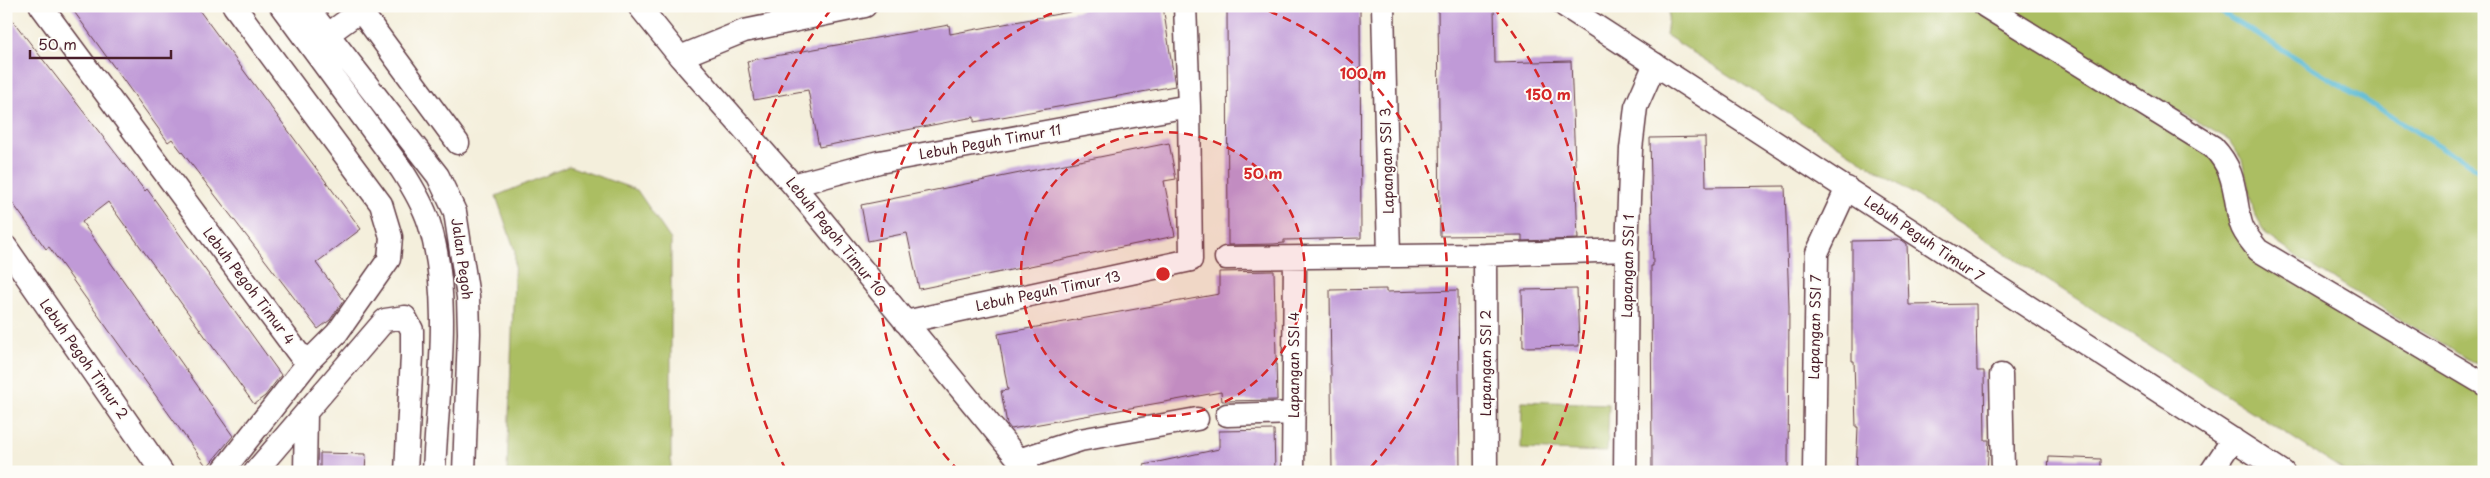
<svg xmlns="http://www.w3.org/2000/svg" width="2490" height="478" viewBox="0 0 2490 478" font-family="'Playpen Sans',sans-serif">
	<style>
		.green { fill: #abbe62; stroke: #7a6e46 }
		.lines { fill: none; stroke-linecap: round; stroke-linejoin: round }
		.stream { stroke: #53b7d1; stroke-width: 5.5 }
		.building { fill: #c09ad7 }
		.minor-casing { stroke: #643e46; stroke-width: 25 }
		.minor { stroke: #fff; stroke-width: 22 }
		.ring { fill: none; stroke: #d62828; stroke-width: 2.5; stroke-dasharray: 9 6 }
		.labels { text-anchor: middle; stroke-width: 4; stroke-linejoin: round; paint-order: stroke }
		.street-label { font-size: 14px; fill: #4a1f2b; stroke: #fdfcf7 }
		.centre { fill: #d62828; stroke: #fdfcf7; stroke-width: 2.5 }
		.ring-label { font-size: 15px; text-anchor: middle; font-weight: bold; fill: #d62828; stroke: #fdfcf7; stroke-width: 4; stroke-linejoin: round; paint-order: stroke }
	</style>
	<rect width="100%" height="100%" fill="#fdfcf7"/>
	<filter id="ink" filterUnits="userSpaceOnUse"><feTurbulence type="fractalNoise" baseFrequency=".02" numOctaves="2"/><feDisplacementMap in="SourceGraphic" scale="10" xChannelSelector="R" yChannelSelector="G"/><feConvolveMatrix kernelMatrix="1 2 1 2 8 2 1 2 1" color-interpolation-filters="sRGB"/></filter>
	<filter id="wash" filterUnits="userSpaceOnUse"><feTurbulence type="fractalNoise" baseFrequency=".0096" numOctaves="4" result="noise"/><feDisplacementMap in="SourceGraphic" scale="20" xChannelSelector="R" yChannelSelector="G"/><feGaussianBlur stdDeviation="1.12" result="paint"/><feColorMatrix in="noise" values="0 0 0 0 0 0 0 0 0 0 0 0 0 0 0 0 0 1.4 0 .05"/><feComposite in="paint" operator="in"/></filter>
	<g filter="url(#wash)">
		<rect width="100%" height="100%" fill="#f4efdc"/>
		<path class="green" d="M1670 6H1974L2189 138 2223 168 2238 233 2484 389V472H2346L1666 35Z
			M2003 6H2484V369L2302 260 2266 235 2254 213 2242 160 2228 139 2133 86Z
			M569 166 637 190 671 240V472H507L515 251 496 196Z
			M1522 401 1609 404 1607 452 1521 449Z"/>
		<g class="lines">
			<path class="stream" d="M2211 6 2484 173"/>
		</g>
		<g id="blocks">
			<path class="building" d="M70 6H196L361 229 316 263 344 300 330 320 318 329 172 139 168 142Z
				M1102 6H1163L1175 86 974 122V117L819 147 808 90 754 100 747 61 949 25 950 34Z
				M1227 6H1360L1361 238 1284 240V243L1274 244 1228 245Z
				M1438 6H1494L1495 63 1571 61 1578 239 1522 241V235L1440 236Z
				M6 12 145 191 147 189 281 375 265 396 254 404 108 202 82 222 233 436 207 467 49 247 46 249 6 194Z
				M1705 137 1706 187 1785 186 1789 307 1788 472H1652L1651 266H1653L1650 138Z
				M1169 143 1176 179 1164 181 1175 236 919 289 907 233 868 241 861 205Z
				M1902 240 1907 244 1909 305 1976 304 1977 371H1984L1985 440H1989L1987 472H1856L1858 427H1856L1854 361H1852V241Z
				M1274 271 1277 400 1222 401 1221 392 1011 429 1007 424 1001 391 1008 390 998 334 1219 294V272Z
				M1386 289V292L1458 290 1460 469 1332 472 1330 290Z
				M1577 289 1579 346 1523 347 1522 290Z
				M1274 430 1275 472H1145L1144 465 1219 449V431Z
				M320 453 366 454 365 472H320Z
				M2049 457 2101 459V472H2048Z"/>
		</g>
	</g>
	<g filter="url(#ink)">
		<use href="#blocks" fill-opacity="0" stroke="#643e46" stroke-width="1"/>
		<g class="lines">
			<g class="minor-casing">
				<path id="minor" d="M41 6 299 354 311 359
					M281 6 401 169C412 186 423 204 429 223 453 299 437 394 434 472
					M306 6 438 176 455 212 468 297 469 333 464 472
					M357 6 458 143
					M639 6 680 57 793 185 1029 472
					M1383 6 1389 256
					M1565 6 2283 472
					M1985 6 2213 147C2237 172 2233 193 2241 224 2244 234 2252 242 2258 250L2484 384
					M327 35 367 6
					M680 57 744 31 865 6
					M793 185 879 162 1189 106
					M6 247 162 472
					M1485 255 1486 472
					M1226 258 1485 255 1627 250
					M905 322 1191 260 1189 106 1185 6
					M2001 375 2003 472
					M1227 415 1294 413
					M1019 460 1080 440 1197 419
					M222 472 311 359 337 333 389 259 391 237 381 204 234 6
					M255 472 385 320 405 317 412 330V355L406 472
					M305 472 306 413
					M1293 472 1295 258
					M1625 472 1627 250 1631 149 1636 107 1655 64
					M1814 472 1817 253 1847 188
					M2211 472 2233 439"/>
			</g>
			<use href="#minor" class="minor"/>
		</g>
	</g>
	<circle cx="1163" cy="274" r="142" fill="#d62828" fill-opacity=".12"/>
	<g class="ring">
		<circle cx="1163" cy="274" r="142"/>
		<path d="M959 471A283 283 0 0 1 1071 6M1255 6A283 283 0 0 1 1367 471"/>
		<path d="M786 470A425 425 0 0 1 833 7M1493 7A425 425 0 0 1 1540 470"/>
	</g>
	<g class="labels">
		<g class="street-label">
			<text transform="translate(990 142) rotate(-10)" y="5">Lebuh Peguh Timur 11</text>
			<text transform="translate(1387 161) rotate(-92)" y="5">Lapangan SSI 3</text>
			<text transform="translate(836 237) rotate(51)" y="5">Lebuh Pegoh Timur 10</text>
			<text transform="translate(1924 239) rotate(34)" y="5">Lebuh Peguh Timur 7</text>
			<text transform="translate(462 259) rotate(82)" y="5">Jalan Pegoh</text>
			<text transform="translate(1628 266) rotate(-89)" y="5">Lapangan SSI 1</text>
			<text transform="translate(249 286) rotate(53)" y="5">Lebuh Pegoh Timur 4</text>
			<text transform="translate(1048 291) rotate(-12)" y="5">Lebuh Peguh Timur 13</text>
			<text transform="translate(1815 327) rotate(-89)" y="5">Lapangan SSI 7</text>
			<text transform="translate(84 359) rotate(55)" y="5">Lebuh Pegoh Timur 2</text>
			<text transform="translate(1486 363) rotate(-90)" y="5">Lapangan SSI 2</text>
			<text transform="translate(1294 365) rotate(-90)" y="5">Lapangan SSI 4</text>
		</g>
	</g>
	<circle cx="1163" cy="274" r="8" class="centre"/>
	<g class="ring-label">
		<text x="1363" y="79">100 m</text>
		<text x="1548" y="100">150 m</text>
		<text x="1263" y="179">50 m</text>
	</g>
	<rect width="2490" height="478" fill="none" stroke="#fdfcf7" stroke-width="25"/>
	<path d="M30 50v8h141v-8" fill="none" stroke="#4a1f2b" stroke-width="2.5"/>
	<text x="38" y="50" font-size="15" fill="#4a1f2b" stroke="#fdfcf7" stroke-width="4" paint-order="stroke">50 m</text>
</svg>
